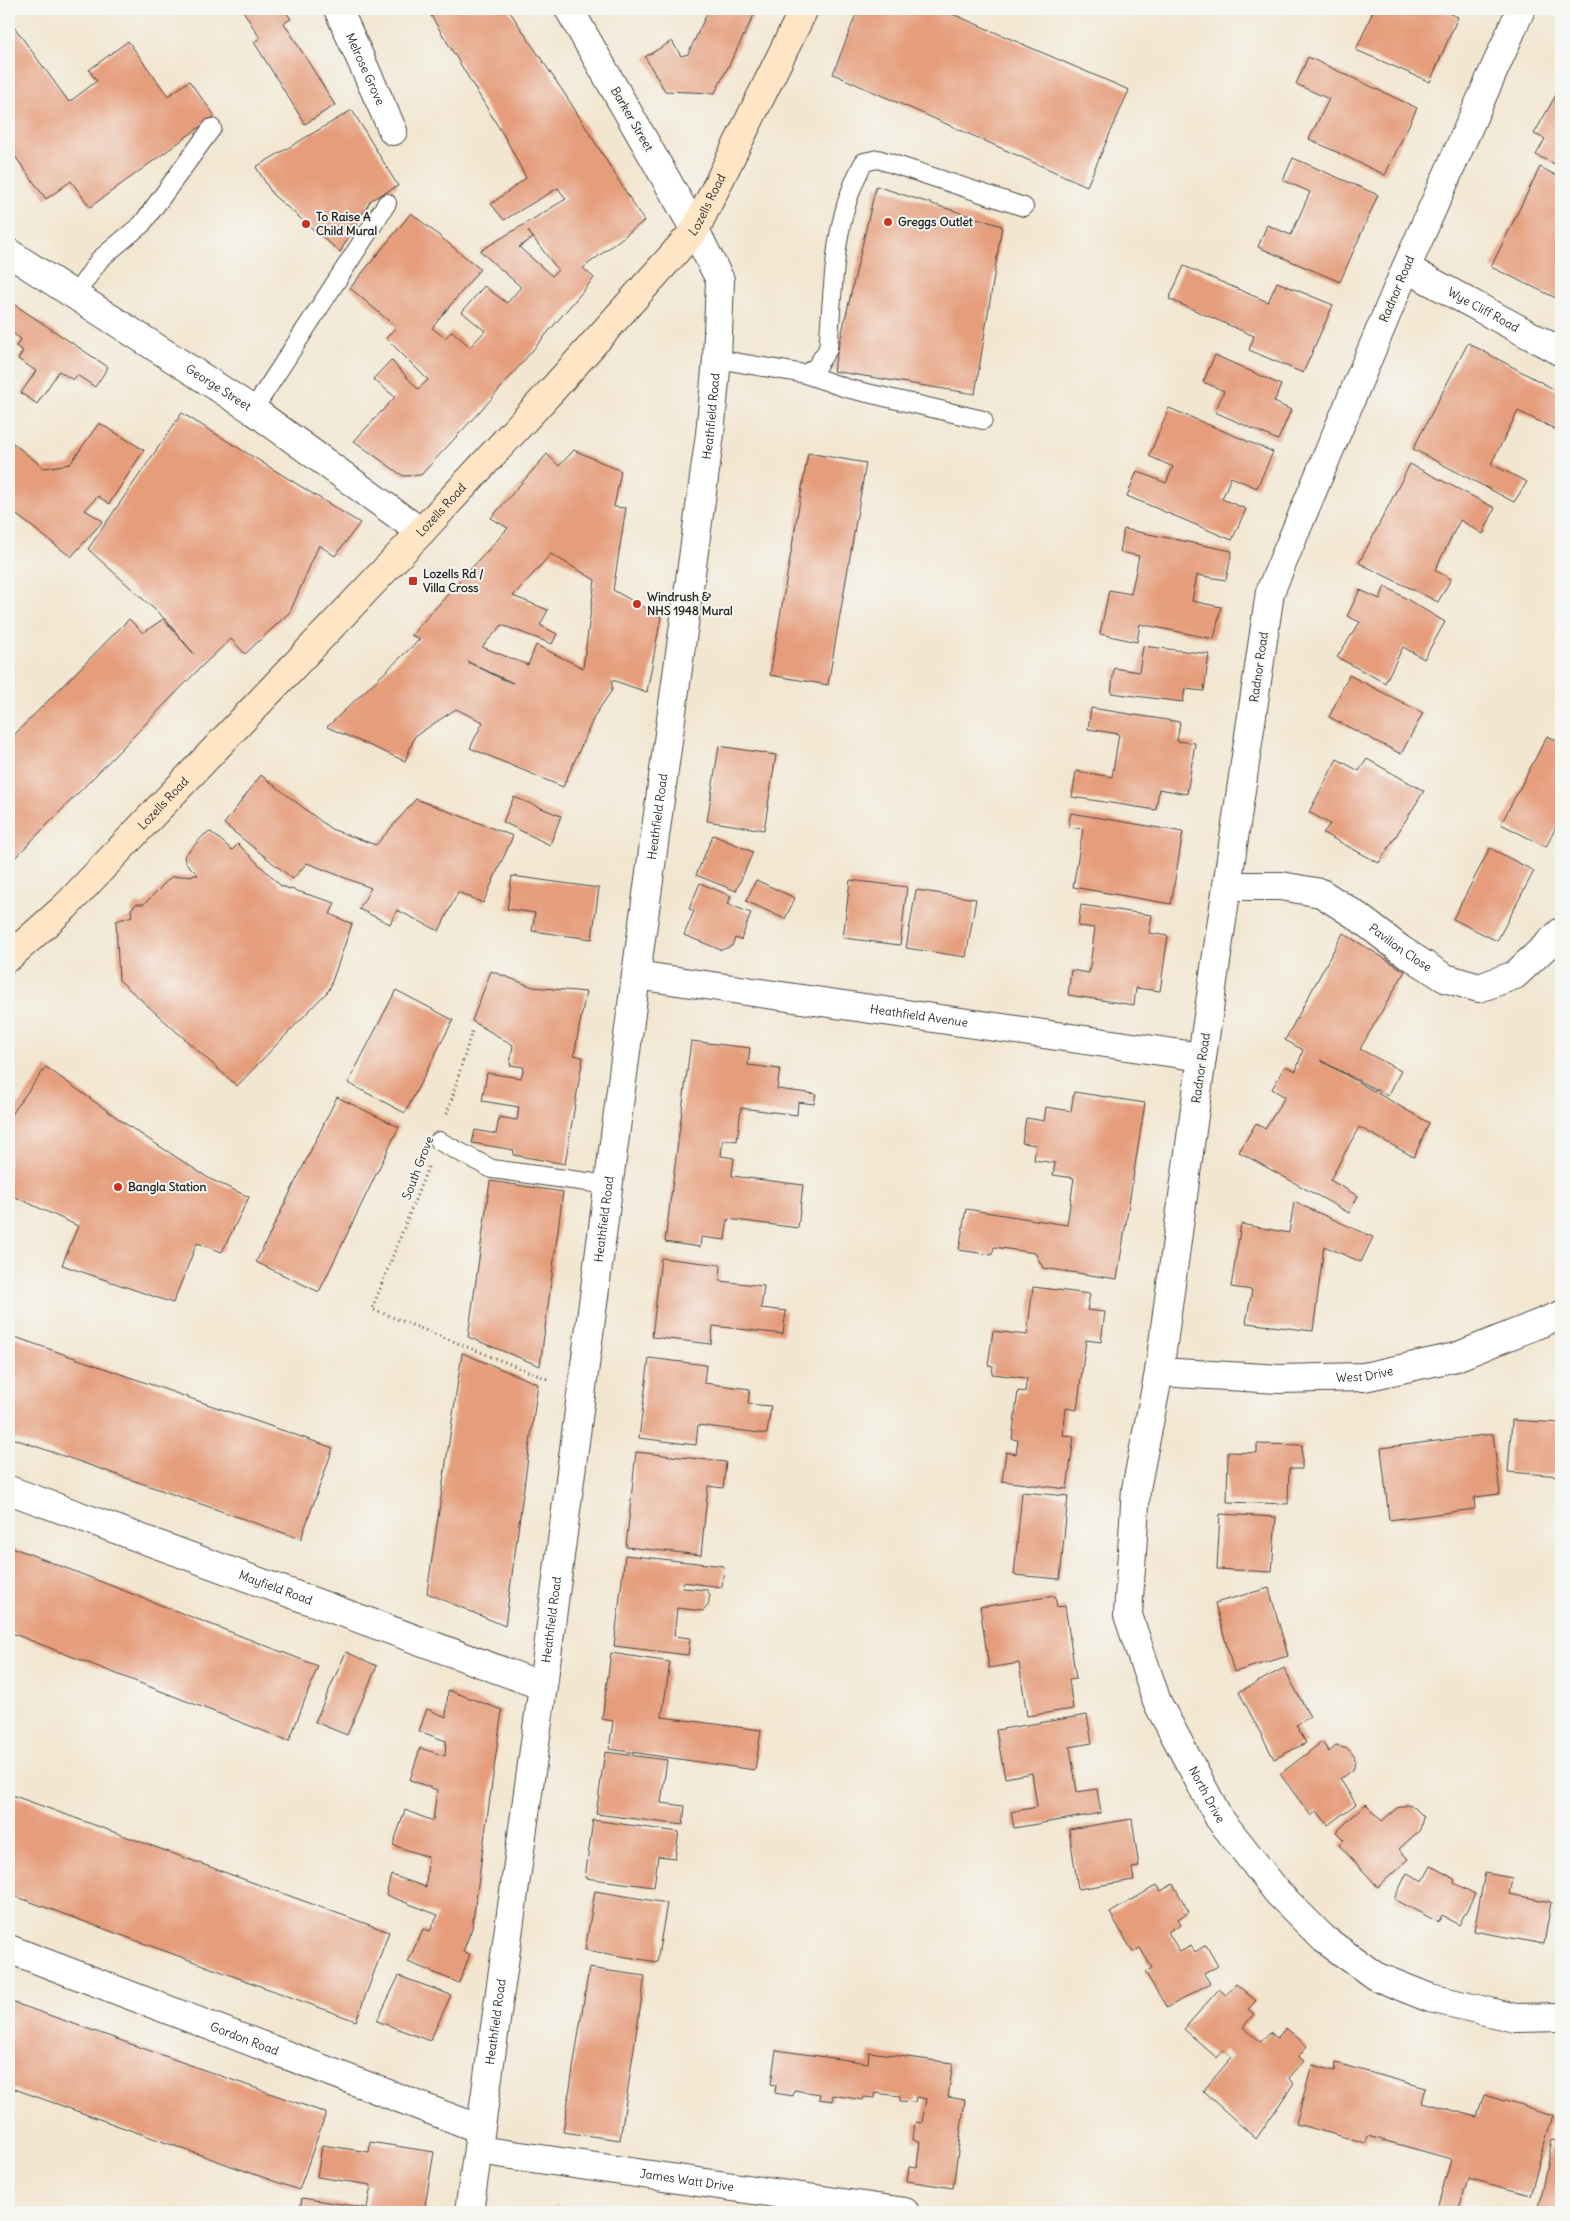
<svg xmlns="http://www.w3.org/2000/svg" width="1570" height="2221" viewBox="0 0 1570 2221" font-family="Delius,sans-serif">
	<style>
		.building { fill: #e59d7b; fill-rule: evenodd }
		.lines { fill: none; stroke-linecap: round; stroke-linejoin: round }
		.lane-casing { stroke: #494744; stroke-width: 20 }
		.street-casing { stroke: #494744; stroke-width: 30 }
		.secondary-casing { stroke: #494744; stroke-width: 30 }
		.path { stroke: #494744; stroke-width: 3; stroke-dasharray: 1 4; stroke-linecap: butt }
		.lane { stroke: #fff; stroke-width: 18 }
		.street { stroke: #fff; stroke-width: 28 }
		.secondary { stroke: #fde5c5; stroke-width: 28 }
		.poi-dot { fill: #c8321e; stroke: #f6f6f2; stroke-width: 2 }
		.labels { text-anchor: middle; stroke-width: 4; stroke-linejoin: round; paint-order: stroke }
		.street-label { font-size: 12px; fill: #2b2b2b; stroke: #f6f6f2 }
		.poi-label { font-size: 12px; font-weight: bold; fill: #2b2b2b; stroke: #f6f6f2; text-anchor: start }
	</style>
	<rect width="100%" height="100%" fill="#f6f6f2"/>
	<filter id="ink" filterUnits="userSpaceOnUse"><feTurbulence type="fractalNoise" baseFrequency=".02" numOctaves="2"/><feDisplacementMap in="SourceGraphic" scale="10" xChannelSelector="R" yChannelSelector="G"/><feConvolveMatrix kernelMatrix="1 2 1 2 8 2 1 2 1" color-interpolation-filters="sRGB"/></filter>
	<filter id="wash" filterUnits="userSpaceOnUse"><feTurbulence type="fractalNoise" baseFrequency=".0096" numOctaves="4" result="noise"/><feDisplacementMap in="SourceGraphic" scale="20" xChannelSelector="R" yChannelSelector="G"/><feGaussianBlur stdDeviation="1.12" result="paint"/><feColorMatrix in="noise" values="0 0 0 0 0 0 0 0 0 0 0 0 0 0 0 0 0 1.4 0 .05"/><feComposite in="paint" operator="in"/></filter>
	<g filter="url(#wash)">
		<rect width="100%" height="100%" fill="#f2e6d0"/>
		<g id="blocks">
			<path class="building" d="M242 9H284L291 19 284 23 335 105 305 124 254 42 260 38Z
				M427 9H508L570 102 644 221 583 268 594 278 493 397 421 475 403 476 354 441 395 397 373 379 391 360 418 389 428 380 386 338 396 327 350 288 411 213 480 269 432 328 445 338 452 331 470 347 485 331 462 312 484 286 507 303 521 287 480 251 566 199 558 188 504 220 491 204 526 178 507 141ZM528 231 558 270 552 276 519 247 533 238Z
				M709 9H757L715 93 665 91 645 57 672 41 681 56 688 54Z
				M858 9H941L1129 90 1087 186 833 74Z
				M1374 9H1438L1458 17 1430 82 1356 50Z
				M9 20 69 102 97 81 89 70 128 41 168 96 189 81 215 116 90 207 71 181 46 199 9 148Z
				M1308 57 1417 108 1385 175 1309 139 1329 99 1296 84Z
				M1561 86V167L1536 155 1545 139 1534 134Z
				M352 110 398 186 371 200 340 252 273 195 256 167Z
				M1293 158 1378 195 1340 282 1258 247 1267 225 1291 235 1310 192 1283 180Z
				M1540 167 1561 178V288L1556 298 1491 267Z
				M876 186 1002 226 975 394 833 371Z
				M1184 266 1268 302 1277 282 1333 305 1303 373 1249 350 1254 336 1169 299Z
				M9 301 108 367 95 387 77 375 73 380 59 371 37 404 21 393 36 371 18 359 23 351 16 346 21 339 9 331Z
				M1468 343 1561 393V432L1518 411 1491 464 1527 482 1514 502 1413 449Z
				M1215 355 1281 385 1274 402 1291 410 1278 440 1215 412 1224 391 1203 382Z
				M1169 408 1273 452 1257 488 1231 477 1222 499 1246 509 1232 540 1127 496 1137 471 1166 483 1173 467 1149 456Z
				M182 413 360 523 335 556 319 545 290 612 245 654 231 639 203 665 9 864V740L129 619 143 633 163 619 194 654 165 619 88 549Z
				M99 423 144 450 109 504 98 496 85 510 103 521 71 557 9 509V440L44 468 70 464Z
				M574 450 621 471 614 507 626 508 613 590 661 617 647 692 612 680V690L595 715 563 787 470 748 483 722 456 709 415 736 405 761 327 727 420 639 411 635 508 528 491 518 547 454 559 466ZM551 554 595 580 583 668 536 645 528 665 482 647 502 625 552 644 557 634 540 625 548 610 513 596ZM468 662 513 683 502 679Z
				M808 453 866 463 828 685 770 675Z
				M1410 464 1495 508 1483 534 1460 520 1435 570 1451 579 1438 602 1359 563Z
				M1124 529 1232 551 1226 580 1197 575 1192 601 1221 607 1214 639 1140 624 1137 642 1100 634 1109 590 1131 594 1139 556 1120 552Z
				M1385 586 1445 622 1424 659 1403 647 1385 683 1337 657 1360 622 1347 616 1360 590 1380 599Z
				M1143 646 1209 654 1204 691 1185 689 1183 702 1111 693 1114 668 1139 672Z
				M1349 675 1423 713 1401 754 1329 717Z
				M1091 708 1180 722 1177 741 1195 743 1187 794 1159 789 1156 810 1072 797 1076 771 1112 777 1119 734 1088 729Z
				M1547 736 1561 743V817L1546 847 1501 824Z
				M719 746 776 755 764 830 707 821Z
				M1337 759 1359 771 1367 759 1424 791 1379 863 1323 833 1330 824 1309 812Z
				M261 775 331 829 376 845 416 799 513 836 483 903 458 892 439 931 397 910 390 924 359 909 371 888 307 863 293 879 224 824Z
				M514 797 561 816 550 845 503 822Z
				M1071 813 1183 832 1171 904 1073 887 1083 829 1068 827Z
				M211 832 232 850 238 844 281 886 335 903 330 914 352 924 329 990 237 1086 119 980 116 921 132 916 131 909 136 904H144L171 877 198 875 185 862 184 856 205 834Z
				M713 835 753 852 736 891 696 875Z
				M1490 848 1534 871 1497 941 1453 919Z
				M512 876 599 888 592 939 532 931 535 913 507 909Z
				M756 880 795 898 785 919 746 901Z
				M850 880 907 887 900 945 843 938Z
				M700 883 731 896 728 904 751 913 741 940 735 938 732 946 721 950 684 935 694 911 689 909Z
				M916 890 976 899 966 957 906 948Z
				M1081 905 1152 915 1149 933 1168 936 1160 991 1136 988 1134 1005 1068 995 1071 970 1089 973 1095 928 1078 926Z
				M1343 933 1405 971 1360 1049 1401 1071 1388 1096 1320 1060 1429 1123 1414 1157 1359 1127 1330 1180 1358 1196 1349 1213 1239 1152 1256 1123 1265 1129 1285 1097 1272 1089 1285 1066 1296 1071 1303 1050 1285 1040Z
				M491 971 533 987 586 992 574 1055 583 1057 565 1164 513 1155 514 1150 472 1143 475 1130 496 1134 499 1117 517 1120 519 1107 482 1101 487 1073 521 1078 524 1067 510 1065 513 1045 472 1021Z
				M396 990 453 1020 405 1113 348 1083Z
				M691 1041 750 1048 748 1065 780 1069 777 1089 816 1094 814 1104 798 1102 797 1115 741 1108 737 1141 723 1139 721 1156 734 1158 732 1176 803 1185 798 1228 728 1219 725 1240 701 1237 700 1247 665 1242Z
				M46 1067 133 1129 210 1179 249 1197 222 1252 197 1243 173 1303 62 1265 78 1226 9 1194V1117Z
				M1074 1092 1145 1103 1117 1279 1043 1268 1035 1253 994 1247 992 1255 959 1250 966 1209 1067 1225 1074 1178 1053 1175 1055 1163 1034 1160 1036 1145 1022 1143 1026 1118 1044 1121 1046 1107 1071 1111Z
				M337 1097 399 1127 319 1292 256 1262Z
				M490 1181 563 1192 540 1366 468 1337Z
				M1294 1202 1373 1237 1361 1262 1324 1246 1313 1331 1246 1323 1252 1290 1231 1287 1241 1224 1289 1233Z
				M661 1258 721 1265 720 1281 764 1286 761 1308 786 1311 783 1334 713 1326 711 1344 652 1337Z
				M1033 1287 1090 1294 1087 1310 1105 1312 1101 1342 1086 1340 1077 1410 1066 1408 1063 1435 1074 1436 1067 1489 1002 1481 1006 1452 1016 1454 1018 1440 1012 1439 1018 1391 1025 1392 1027 1378 992 1374 993 1366 988 1365 993 1331 1027 1335Z
				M9 1335 333 1448 301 1539 9 1437Z
				M462 1353 538 1384 505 1626 427 1593Z
				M649 1358 706 1365 704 1383 750 1389 748 1404 771 1406 767 1434 698 1425 696 1445 639 1438Z
				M1512 1420 1561 1423V1476L1508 1472Z
				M1493 1434 1500 1494 1474 1497 1475 1509 1389 1520 1381 1448Z
				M1257 1444 1302 1445V1469H1289L1288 1504 1227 1502 1228 1452 1257 1453Z
				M636 1452 726 1462 723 1488 708 1486 701 1555 626 1547Z
				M1022 1492 1068 1496 1060 1579 1014 1575Z
				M1220 1514 1276 1517 1272 1572 1217 1569Z
				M9 1546 318 1666 289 1741 9 1632Z
				M625 1555 724 1566 722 1587 683 1582 682 1588 707 1590 710 1595 708 1606 703 1611 677 1608 674 1636 690 1638 688 1655 614 1646Z
				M1269 1588 1288 1656 1234 1672 1215 1603Z
				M1055 1596 1057 1607 1065 1606 1076 1679 1069 1680 1073 1709 1027 1716 1019 1663 989 1668 980 1607Z
				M346 1652 377 1666 347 1735 315 1722Z
				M611 1653 670 1662 662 1717 761 1730 755 1770 609 1749 613 1721 602 1719Z
				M1284 1668 1310 1717 1296 1725 1306 1743 1274 1759 1239 1692Z
				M448 1690 502 1710 472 1928 463 1952 470 1954 459 1983 408 1962 423 1929 430 1931 438 1915 386 1895 391 1875 426 1887 428 1857 393 1845 405 1810 433 1821 437 1790 410 1780 420 1748 445 1756 446 1741 419 1731 427 1709 446 1717Z
				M1087 1715 1092 1743 1070 1747 1077 1792 1097 1789 1101 1813 1014 1828 1011 1812 1037 1807 1032 1773 1005 1778 996 1730Z
				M1322 1742 1329 1752 1336 1746 1348 1749 1355 1757 1354 1768 1340 1779 1356 1804 1328 1825 1317 1811 1311 1816 1280 1774Z
				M605 1752 667 1760 661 1803 685 1806 683 1825 596 1814Z
				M9 1794 389 1932 356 2021 9 1894Z
				M1366 1804 1382 1821 1397 1808 1410 1804 1423 1817 1420 1830 1399 1849 1408 1859 1378 1887 1339 1845 1344 1840 1336 1832Z
				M1132 1819 1139 1867 1132 1868 1134 1880 1078 1889 1069 1829Z
				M593 1820 679 1832 675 1858 658 1856 654 1887 585 1878Z
				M1431 1866 1455 1879 1454 1883 1475 1894 1459 1925 1442 1916 1438 1922 1394 1899 1407 1873 1423 1881Z
				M1485 1873 1512 1878 1509 1894 1551 1902 1544 1944 1474 1931Z
				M1173 1884 1189 1912 1178 1919 1181 1924 1168 1932 1180 1952 1191 1946 1195 1952 1206 1945 1218 1966 1204 1974 1210 1983 1167 2008 1145 1972 1152 1968 1140 1948 1133 1952 1110 1913 1157 1885 1161 1891Z
				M595 1891 667 1903 657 1962 585 1950Z
				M589 1968 645 1976 620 2140 563 2132Z
				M399 1976 451 1995 430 2041 377 2021Z
				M1236 1984 1256 2001 1248 2009 1254 2014 1243 2027 1261 2042 1270 2032 1277 2038 1286 2028 1307 2046 1298 2057 1304 2061 1289 2078 1294 2083 1256 2139 1203 2091 1232 2057 1224 2050 1217 2058 1184 2029 1219 1989 1226 1995Z
				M9 2001 326 2113 299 2190 9 2087Z
				M776 2050 868 2063 869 2052 953 2063 948 2097 965 2100 953 2188 907 2181 909 2166 917 2167 920 2141 913 2140 915 2122 922 2123 926 2099 916 2097 915 2102 900 2101V2096L875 2093V2098L863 2097V2100L833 2095 832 2101 819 2099 820 2094 794 2090 793 2096 775 2093 776 2085 771 2084Z
				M1336 2063 1426 2088 1422 2102 1477 2117 1484 2095 1553 2115 1530 2195 1468 2178 1458 2212H1436L1451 2159 1368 2136 1366 2143 1296 2124 1312 2065 1335 2071Z
				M1552 2140 1561 2142V2212H1537Z
				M370 2142 434 2152 424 2212H300L302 2198 367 2208 371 2185 317 2177 322 2145 369 2152Z
				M555 2206 592 2211V2212H554Z"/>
		</g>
	</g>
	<g filter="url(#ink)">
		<use href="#blocks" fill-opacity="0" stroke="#494744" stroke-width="1"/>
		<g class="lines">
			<g class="lane-casing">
				<path id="lane" d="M75 295 100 259 142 224 212 128
					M717 359 805 374 816 367 828 349C834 286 832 219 864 162L878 159 1024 207
					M805 374 846 388 983 420
					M253 410 387 203
					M439 1141 492 1169 609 1185"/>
			</g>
			<g class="street-casing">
				<g id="street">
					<path id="s1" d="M338 9 393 131"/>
					<path id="s2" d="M1521 9 1406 268 1270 592 1202 1057 1159 1372 1136 1489 1128 1615 1157 1702 1219 1818 1278 1893 1324 1939 1375 1976 1430 1998 1515 2018 1561 2017"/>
					<path id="s3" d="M9 253 253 410 421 532"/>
					<path id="s4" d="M1406 268 1561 352"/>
					<path id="s5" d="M1227 886H1281L1321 893 1357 916 1400 949 1445 978 1479 988 1515 975 1561 932"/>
					<path id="s6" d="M636 975 1202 1057"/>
					<path id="s7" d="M1159 1372 1280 1379 1364 1377 1456 1357 1561 1315"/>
					<path id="s8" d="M9 1490 543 1686"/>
					<path id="s9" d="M9 1949 480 2129"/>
					<path id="s10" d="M478 2150 905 2212"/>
					<path id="s11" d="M469 2212 543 1686 636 975 710 434 717 359 720 280 695 230 569 9"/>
				</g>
			</g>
			<g class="secondary-casing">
				<g id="secondary">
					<path id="s12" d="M9 957 66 906 421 532 553 389 695 230 804 9"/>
				</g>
			</g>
			<path class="path" d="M447 1114 472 1031
				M428 1167 372 1309 550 1380"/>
			<use href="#lane" class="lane"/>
			<use href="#street" class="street"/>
			<use href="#secondary" class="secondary"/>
		</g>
	</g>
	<g class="poi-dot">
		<circle cx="888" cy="222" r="5"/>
		<circle cx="306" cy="224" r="5"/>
		<rect x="408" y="576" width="10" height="10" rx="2.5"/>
		<circle cx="637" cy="604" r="5"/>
		<circle cx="118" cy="1187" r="5"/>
	</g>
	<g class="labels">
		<g class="street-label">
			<text dy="4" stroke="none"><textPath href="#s1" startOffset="66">Melrose Grove</textPath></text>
			<text transform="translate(632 119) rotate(60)" y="4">Barker Street</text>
			<text dy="4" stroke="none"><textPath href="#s12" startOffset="1028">Lozells Road</textPath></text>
			<text transform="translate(1397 289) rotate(-67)" y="4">Radnor Road</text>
			<text dy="4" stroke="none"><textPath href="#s4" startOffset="88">Wye Cliff Road</textPath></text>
			<text dy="4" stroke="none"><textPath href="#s3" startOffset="249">George Street</textPath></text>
			<text dy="4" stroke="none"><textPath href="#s11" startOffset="1812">Heathfield Road</textPath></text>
			<text dy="4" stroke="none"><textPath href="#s12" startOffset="622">Lozells Road</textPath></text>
			<text transform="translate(1259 667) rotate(-82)" y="4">Radnor Road</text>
			<text dy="4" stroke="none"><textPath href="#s12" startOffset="218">Lozells Road</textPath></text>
			<text dy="4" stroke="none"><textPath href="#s11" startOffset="1408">Heathfield Road</textPath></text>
			<text dy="4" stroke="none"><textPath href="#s5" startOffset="191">Pavilion Close</textPath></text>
			<text dy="4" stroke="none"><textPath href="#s6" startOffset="286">Heathfield Avenue</textPath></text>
			<text transform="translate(1201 1068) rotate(-82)" y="4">Radnor Road</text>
			<text transform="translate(418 1168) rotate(-69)" y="4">South Grove</text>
			<text dy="4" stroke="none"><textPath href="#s11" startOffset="1002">Heathfield Road</textPath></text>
			<text dy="4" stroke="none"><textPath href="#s7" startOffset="206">West Drive</textPath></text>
			<text dy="4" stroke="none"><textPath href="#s8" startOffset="284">Mayfield Road</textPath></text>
			<text dy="4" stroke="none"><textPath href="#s11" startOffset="598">Heathfield Road</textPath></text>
			<text dy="4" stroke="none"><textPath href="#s2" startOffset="1865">North Drive</textPath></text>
			<text dy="4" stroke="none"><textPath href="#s11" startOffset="192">Heathfield Road</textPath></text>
			<text dy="4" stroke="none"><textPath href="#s9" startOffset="252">Gordon Road</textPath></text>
			<text dy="4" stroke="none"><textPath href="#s10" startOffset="211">James Watt Drive</textPath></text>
		</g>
		<g class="poi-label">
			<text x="316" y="221">To Raise A<tspan x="316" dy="14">Child Mural</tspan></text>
			<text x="898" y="226">Greggs Outlet</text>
			<text x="423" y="578">Lozells Rd /<tspan x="423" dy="14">Villa Cross</tspan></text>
			<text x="647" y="601">Windrush &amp;<tspan x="647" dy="14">NHS 1948 Mural</tspan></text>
			<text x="128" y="1191">Bangla Station</text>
		</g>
	</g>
	<rect width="1570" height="2221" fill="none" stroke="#f6f6f2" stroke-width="30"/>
</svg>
